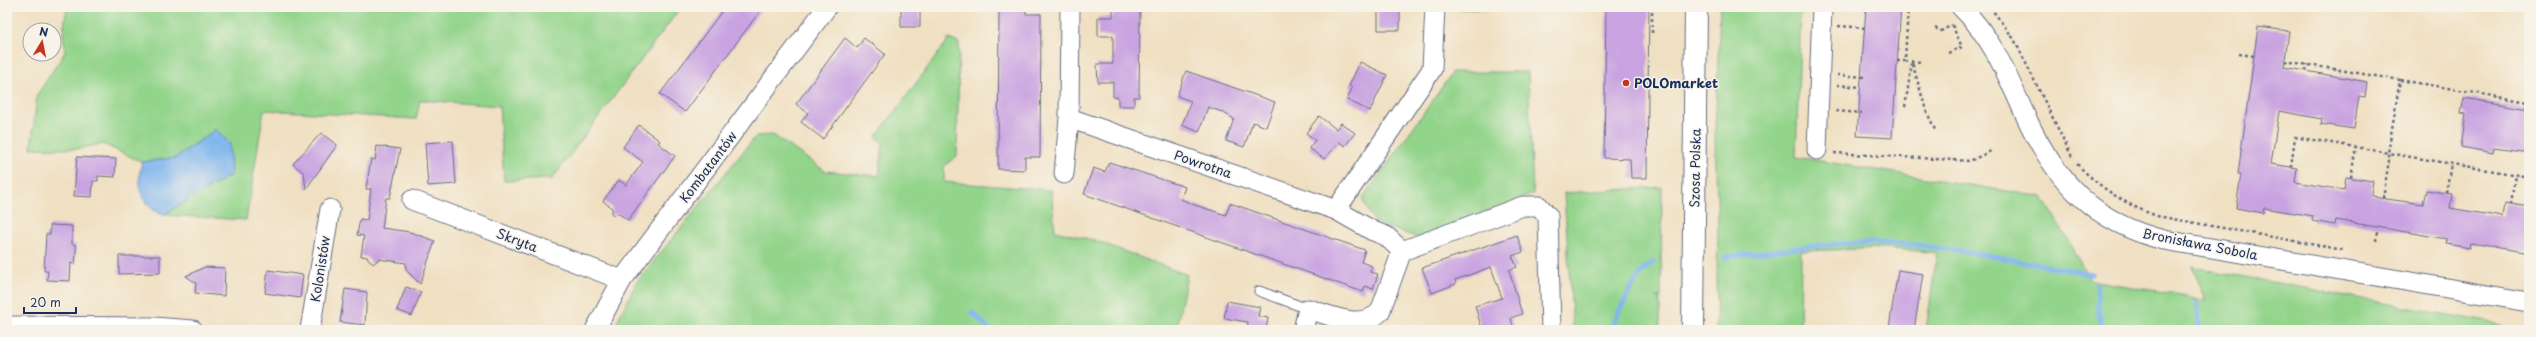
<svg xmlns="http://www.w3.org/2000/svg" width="2536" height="337" viewBox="0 0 2536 337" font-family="'Playpen Sans',sans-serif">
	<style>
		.green { fill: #93d48b; stroke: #578274 }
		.water { fill: #7fb5ed; stroke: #4d72a6 }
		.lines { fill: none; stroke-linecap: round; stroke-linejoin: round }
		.stream { stroke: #7fb5ed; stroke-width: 5 }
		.building { fill: #c9a3e1 }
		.service-casing { stroke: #666d81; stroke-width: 11 }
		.minor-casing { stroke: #666d81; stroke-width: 21 }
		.tertiary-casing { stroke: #666d81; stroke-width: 24 }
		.path { stroke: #666d81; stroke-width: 2.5; stroke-dasharray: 3 3; stroke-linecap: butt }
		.service { stroke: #fff; stroke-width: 9 }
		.minor { stroke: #fff; stroke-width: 19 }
		.tertiary { stroke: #fff; stroke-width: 22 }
		.poi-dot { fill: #c8321e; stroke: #f7f3e8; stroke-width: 1.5 }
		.labels { text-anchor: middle; stroke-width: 3; stroke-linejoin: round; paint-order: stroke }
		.poi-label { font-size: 13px; font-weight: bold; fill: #1b2f5e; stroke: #f7f3e8; text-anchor: start }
		.street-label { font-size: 13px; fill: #1b2f5e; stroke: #f7f3e8 }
	</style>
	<rect width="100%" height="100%" fill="#f7f3e8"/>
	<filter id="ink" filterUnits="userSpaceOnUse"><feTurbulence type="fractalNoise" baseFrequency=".025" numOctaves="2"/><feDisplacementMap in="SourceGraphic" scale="8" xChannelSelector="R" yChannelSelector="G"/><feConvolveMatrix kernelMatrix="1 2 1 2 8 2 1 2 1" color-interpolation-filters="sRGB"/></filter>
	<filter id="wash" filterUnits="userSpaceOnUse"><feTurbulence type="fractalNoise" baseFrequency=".012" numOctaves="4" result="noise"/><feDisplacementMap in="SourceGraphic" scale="16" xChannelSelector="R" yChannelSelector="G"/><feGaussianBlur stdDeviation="0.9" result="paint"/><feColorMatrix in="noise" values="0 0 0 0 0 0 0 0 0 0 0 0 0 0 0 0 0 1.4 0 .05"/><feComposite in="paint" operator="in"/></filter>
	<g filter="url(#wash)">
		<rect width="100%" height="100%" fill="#f0e0c2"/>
		<path class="green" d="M67 7H681L552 179 504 181 499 106 420 100 416 119 264 110 246 220 163 215 231 175 216 129 175 158 142 162 103 144 76 149 31 148 37 95 65 52 63 32Z
			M1450 7H1529V10L1450 9Z
			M1720 7H1801L1796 157 2043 197 2090 280 2182 295 2207 301 2192 267 2529 330H1926L1937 253 1886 248 1801 251 1800 330H1716L1718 228 1715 137Z
			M949 39 959 43 957 156 944 166V182L1051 190 1055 231 1094 240 1187 275 1176 330H613L636 283 756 136 773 135 825 171 879 176 883 143 876 137Z
			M1451 72H1528L1533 194 1419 238 1375 223 1362 199 1450 76Z
			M1662 187 1661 297H1657H1660V330H1573L1564 193Z"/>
		<path class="water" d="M216 129 230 144 231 175 163 215C139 205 136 186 142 162L175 158Z"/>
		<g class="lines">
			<path class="stream" d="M1725 257C1775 251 1832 241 1882 243 1952 246 2022 262 2091 274
				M2096 284 2101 330
				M2196 302 2200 330
				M972 312 990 330
				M1610 330C1621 310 1635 272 1653 262"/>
		</g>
		<g id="blocks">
			<path class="building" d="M725 7H763L685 112 660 94Z
				M901 7H920V27H901Z
				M999 7H1026V14H1041L1040 157H1025V170L998 169Z
				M1113 7H1140L1139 97H1134V106H1118V97H1113V82H1098L1097 64H1113V36H1098V17H1113Z
				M1378 7H1400V30H1378Z
				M1606 7H1649L1647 178H1631L1630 159 1604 158Z
				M1866 7H1901L1892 138 1857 136Z
				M2258 27 2289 31 2284 67 2367 82 2365 97 2359 96 2354 129 2321 124 2322 119 2279 111 2271 164 2297 168 2295 182 2344 190 2346 177 2373 181 2371 195 2379 198 2423 204 2426 190 2452 194 2450 208 2503 217 2505 203 2529 207V253L2471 243 2470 248 2446 244 2447 239 2336 220 2335 225 2312 221 2313 216 2264 208 2263 213 2236 208 2241 174H2238Z
				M845 38 857 48 864 38 885 54 823 139 801 122 808 113 796 104Z
				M1360 62 1387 75 1370 111 1347 100 1352 88 1349 86Z
				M1186 71 1275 102 1266 127 1253 122 1244 147 1226 141 1234 119 1222 112 1208 107 1199 132 1182 125 1191 101 1177 96Z
				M2464 98 2529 109V153L2494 148 2493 153 2461 147 2466 114 2461 113Z
				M1319 116 1336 129 1341 123 1355 133 1345 146 1339 142 1324 159 1309 148 1315 140 1306 133Z
				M639 125 660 141 658 143 675 156 628 220 619 214 612 215V208L603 201 619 180 626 185 643 162 623 147Z
				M321 133 337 145 306 189 304 173 293 164Z
				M453 141 456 184 428 186 425 143Z
				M377 146 400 149 390 198H386L382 228 410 232 435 241 420 284 406 270V263L379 259 373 264 367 257 361 256 364 236 357 235 360 219 367 220 371 189H366L371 159 375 160Z
				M77 157 116 159 115 177 98 176V181H93L92 197 74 196Z
				M1109 162 1185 187 1181 199 1192 204 1226 215 1230 203 1365 250 1361 262 1372 266 1370 272 1378 274 1373 289 1365 286 1363 292 1084 194 1093 168 1105 172Z
				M50 225 72 226V244L76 245V254L75 264 71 263 70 281 47 280 48 271H44L46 234H50Z
				M1517 235 1523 252 1512 256 1517 267 1509 270 1522 314 1511 318 1514 330H1486L1485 325 1481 326 1475 306 1502 298 1491 267 1455 280 1456 284 1432 293 1422 268Z
				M119 256H160V273L119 274Z
				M205 267 225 268 224 296 195 293 196 283 186 276Z
				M268 270 303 275 300 298 265 293Z
				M1898 270 1923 274 1914 330 1889 328Z
				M406 287 421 292 412 316 397 310Z
				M345 289 367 292 365 325 340 322Z
				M1227 301 1260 307 1258 316 1268 318 1266 330H1247L1248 322 1224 318Z"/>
		</g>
	</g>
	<g filter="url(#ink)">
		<use href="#blocks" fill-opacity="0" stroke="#666d81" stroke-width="1"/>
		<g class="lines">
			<g class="service-casing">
				<path id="service" d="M1259 291 1308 309"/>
			</g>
			<g class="minor-casing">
				<path id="minor" d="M1070 7 1069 118 1336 210 1432 69 1435 7
					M1961 7C1994 39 2008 78 2027 119 2056 181 2094 223 2164 240L2529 302
					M1817 150 1822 7
					M1064 174 1069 118
					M412 200 622 280
					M1402 251 1523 206H1539L1548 216 1551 330
					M7 326 154 327 193 330
					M310 330 330 209
					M595 330 622 280 827 7
					M1303 330 1308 309C1331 315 1360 331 1380 312L1402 251 1386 236 1373 231 1336 210"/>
			</g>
			<g class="tertiary-casing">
				<path id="tertiary" d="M1693 330 1696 7"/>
			</g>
			<path class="path" d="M1990 7 2014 39 2073 159
				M1838 26 1867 28
				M1935 28 1941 31 1952 25
				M1652 33V7
				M1948 53 1962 47 1952 25
				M2239 54 2254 56
				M1897 61H1905L1908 7
				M1905 61 1923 62
				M2285 61 2400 80 2388 153 2356 147
				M2306 71 2307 64
				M1837 75 1864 77
				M2400 80 2529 102
				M1837 85 1861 87
				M1905 107 1912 62 1926 110 1936 132
				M2527 108 2528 102
				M1836 111 1862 113
				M1834 153 1970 161 1993 150
				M2077 164C2100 188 2126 205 2157 216L2344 250
				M2291 167 2295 137 2356 147 2351 177
				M2446 193 2451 164
				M2383 198 2389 160 2388 153 2529 177
				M2511 204 2515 175
				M2376 241 2377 232"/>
			<use href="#service" class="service"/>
			<use href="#minor" class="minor"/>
			<use href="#tertiary" class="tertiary"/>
		</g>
	</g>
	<circle class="poi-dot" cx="1626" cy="83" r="4"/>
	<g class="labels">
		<g class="poi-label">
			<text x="1634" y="88">POLOmarket</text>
		</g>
		<g class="street-label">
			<text transform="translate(1203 164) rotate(19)" y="5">Powrotna</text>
			<text transform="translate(708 167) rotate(-53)" y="5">Kombatantów</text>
			<text transform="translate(1695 168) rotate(-89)" y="5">Szosa Polska</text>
			<text transform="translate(517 240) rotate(21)" y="5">Skryta</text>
			<text transform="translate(2200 244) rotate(11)" y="5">Bronisława Sobola</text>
			<text transform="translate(320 269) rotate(-81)" y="5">Kolonistów</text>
		</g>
	</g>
	<rect width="2536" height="337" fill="none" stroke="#f7f3e8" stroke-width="24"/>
	<g transform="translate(42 42) rotate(10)"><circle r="19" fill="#f7f3e8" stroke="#9fa5b1"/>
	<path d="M0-3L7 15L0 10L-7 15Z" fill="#c8321e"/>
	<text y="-6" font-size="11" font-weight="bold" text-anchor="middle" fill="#1b2f5e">N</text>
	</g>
	<path d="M24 307v6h52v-6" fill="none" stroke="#1b2f5e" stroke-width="2"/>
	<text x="30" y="307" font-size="12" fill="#1b2f5e" stroke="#f7f3e8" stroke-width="3" paint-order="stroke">20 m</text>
</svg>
